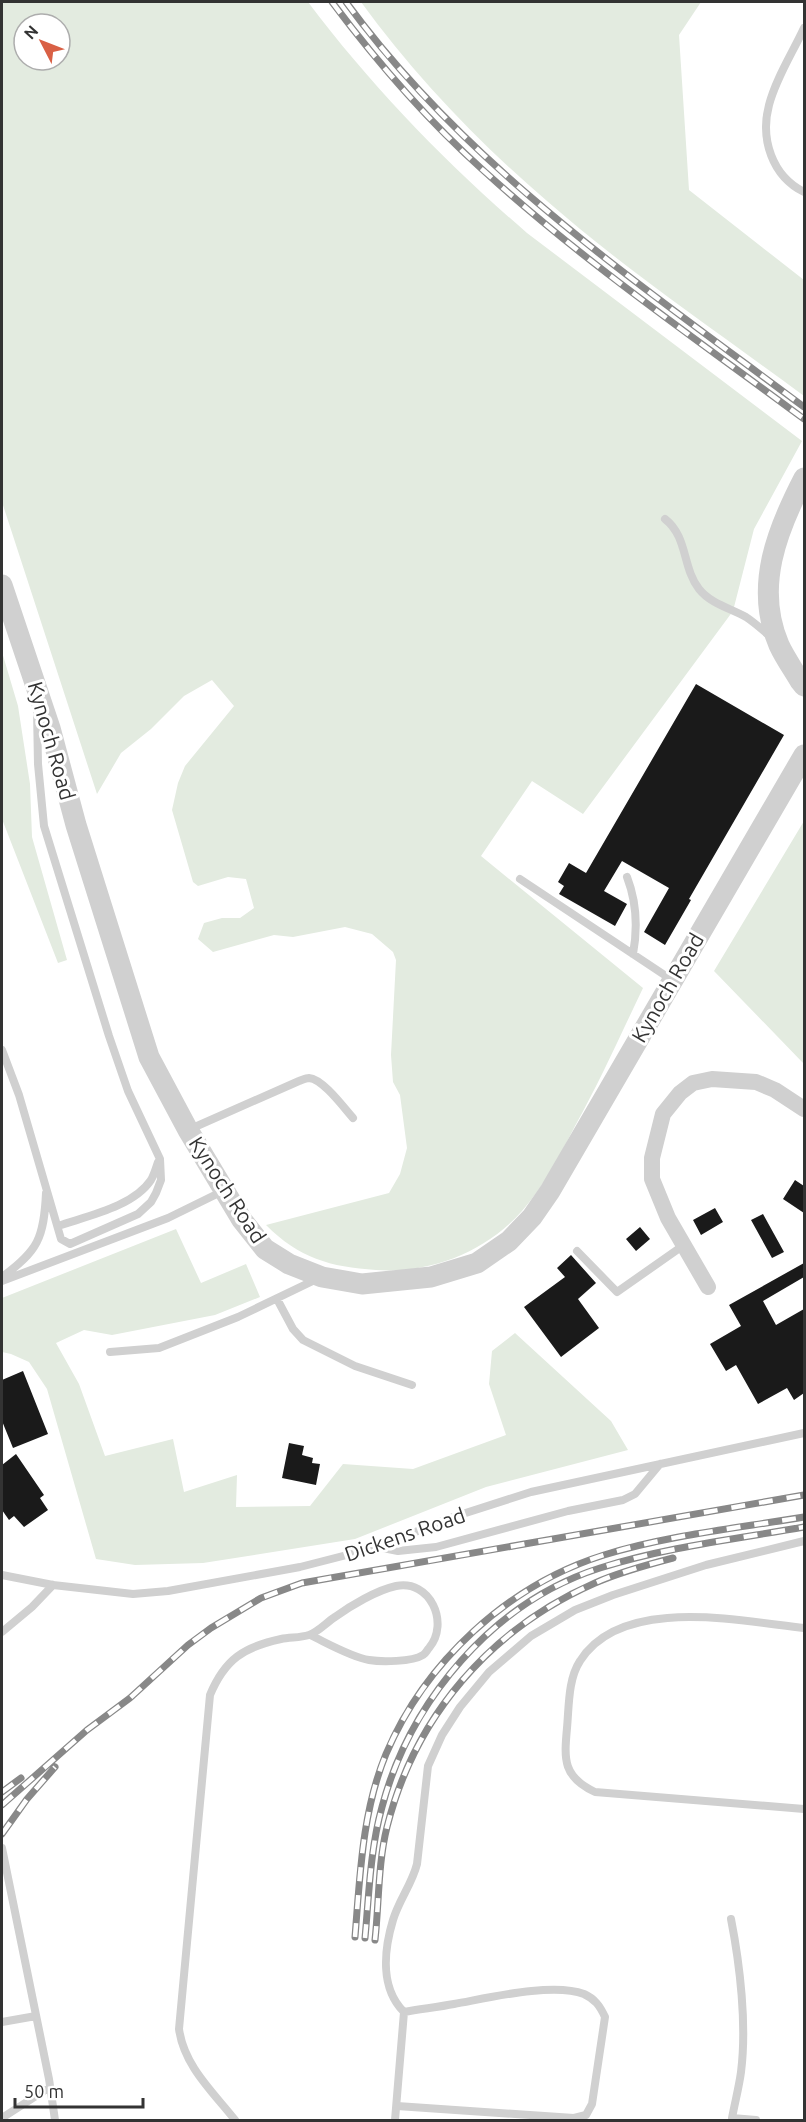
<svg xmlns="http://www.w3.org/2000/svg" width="806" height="2122" viewBox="0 0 806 2122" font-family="Ubuntu,sans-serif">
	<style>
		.green { fill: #e3ebe0; fill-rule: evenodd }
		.building { fill: #1a1a1a }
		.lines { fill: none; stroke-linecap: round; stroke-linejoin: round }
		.service { stroke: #d0d0d0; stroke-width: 8 }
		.minor { stroke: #d0d0d0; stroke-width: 16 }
		.tertiary { stroke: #d0d0d0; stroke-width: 21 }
		.rail-casing { stroke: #888; stroke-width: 7 }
		.rail { stroke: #fff; stroke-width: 4.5; stroke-dasharray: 14; stroke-linecap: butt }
		.labels { text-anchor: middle; stroke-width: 6; stroke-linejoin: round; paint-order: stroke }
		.street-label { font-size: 21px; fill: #333; stroke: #fff }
	</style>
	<rect width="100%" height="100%" fill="#fff"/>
	<path class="green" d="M2 2H308C372 87 446 163 527 233L802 441 754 529 733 611 583 814 532 781 481 856 643 988C621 1034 600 1081 575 1126 560 1155 544 1186 522 1211 486 1252 430 1274 376 1270 330 1267 299 1258 266 1225L389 1193 400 1174 407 1148 400 1095 393 1082 391 1055 396 960 393 952 372 934 345 927 293 937 274 935 213 952 198 939 204 923 222 918H240L254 908 246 879 228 877 198 886 193 882 172 810 178 783 185 766 234 706 212 680 184 696 151 729 121 753 97 794 2 502ZM24 24H60V60H24Z
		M361 2H701L679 35 689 190 804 280V396C718 332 628 272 547 201 478 142 414 75 361 2Z
		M2 652 18 706 30 784 32 837 67 960 58 963 2 819Z
		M804 821V1064L714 971Z
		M176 1229 201 1283 246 1264 260 1297 215 1315 112 1335 84 1330 56 1343 79 1384 105 1456 173 1439 184 1492 237 1475 236 1507 310 1506 343 1464 413 1469 506 1435 489 1384 492 1351 515 1333 611 1421 628 1450 486 1487 355 1539 203 1563 135 1565 96 1559 47 1389 29 1362 11 1354 2 1352V1298Z"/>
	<path class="building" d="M696 684 784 735 689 899 691 900 665 945 644 932 669 888 622 861 604 891 627 904 615 926 559 894 564 886 558 882 569 863 586 873Z
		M795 1180 804 1186V1213L783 1199Z
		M715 1208 723 1222 701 1235 693 1220Z
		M763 1214 784 1252 772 1258 751 1220Z
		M640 1227 650 1239 636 1251 626 1239Z
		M571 1255 596 1283 578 1299 599 1328 561 1357 524 1307 565 1277 557 1268Z
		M804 1263V1277L763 1301 776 1325 804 1309V1393L794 1400 787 1388 758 1404 736 1365 726 1371 710 1344 741 1326 729 1305Z
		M23 1371 48 1434 13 1448 2 1421V1380Z
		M289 1443 304 1446 302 1455 313 1458 312 1463 320 1464 316 1485 282 1478Z
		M16 1454 44 1495 40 1498 48 1510 24 1527 14 1516 9 1520 2 1510V1465Z"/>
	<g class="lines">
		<path class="service" d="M804 28C793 52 776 78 769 105 760 139 772 176 804 192
			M665 519C688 537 682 567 699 589 711 604 730 608 746 617 755 623 764 631 772 638
			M627 877C637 903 638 927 633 954
			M520 879 672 980
			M2 1050 19 1095 61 1239 70 1244 138 1214 151 1202 156 1193 161 1180 160 1159 128 1091 109 1036 44 826 38 764 37 710
			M188 1130 299 1081C302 1080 306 1078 309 1078 323 1079 344 1108 353 1118
			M58 1226C87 1216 133 1207 151 1180 154 1175 156 1168 158 1162
			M577 1251 617 1292 684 1245
			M2 1277C38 1251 44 1238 46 1193
			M2 1281 168 1218 223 1191
			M277 1299 293 1329 303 1340 355 1366 412 1385
			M110 1352 159 1348 238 1317 319 1278
			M378 1547 398 1551 436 1547 568 1511 623 1500 635 1494 660 1464
			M2 1575 53 1585 133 1594 168 1591 300 1567 378 1547 450 1518 531 1492 804 1433
			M804 1628C740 1621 621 1595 580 1661 568 1679 569 1707 567 1728 564 1760 563 1777 595 1792L804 1809
			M2 1632 32 1607 53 1585
			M2 1848 49 2079 55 2120
			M731 1919C740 1965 747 2025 741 2072 739 2087 735 2102 732 2118L756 2120
			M404 2012C380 1988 384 1950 393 1920 399 1900 412 1884 417 1864L428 1766 442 1735 460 1707 489 1672 531 1636 575 1610 613 1595 706 1565 804 1541
			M2 2022 36 2016
			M2 2118 50 2087
			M235 2120C213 2092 184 2066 179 2029L210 1695C225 1659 244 1647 281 1639 290 1637 300 1638 309 1635 318 1632 327 1622 335 1617 350 1606 377 1590 396 1586 430 1579 450 1623 429 1648 427 1650 426 1653 423 1655 412 1662 381 1662 369 1660 351 1657 327 1643 310 1635
			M395 2120 404 2012C421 2009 438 2007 454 2004 488 1998 553 1982 584 1994 595 1999 600 2006 605 2017L592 2104 586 2115 574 2118 397 2106"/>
		<path class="minor" d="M708 1287 668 1218 652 1179V1158L663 1114 680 1093 693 1083 712 1079 756 1082 775 1090 804 1109"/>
		<path class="tertiary" d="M804 478C777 530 754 587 779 645 785 658 793 669 800 681L804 686
			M2 585 50 728 76 825 149 1057 188 1130 242 1220 265 1249 289 1264 322 1277 362 1284 431 1277 477 1263 509 1241 532 1217 550 1191 804 755"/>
		<g class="rail-casing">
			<path id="rail" d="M332 2C377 62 428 121 484 171 584 262 696 339 804 419
				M346 2C468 169 641 285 804 407
				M2 1792 21 1778
				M2 1805 87 1730 130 1698 188 1645 211 1628 261 1598 302 1583 804 1495
				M2 1834 27 1799 55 1767
				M355 1937C360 1876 362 1812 386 1754 425 1662 508 1585 604 1555 668 1535 739 1528 804 1517
				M365 1938C369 1895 370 1850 382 1807 410 1701 493 1602 600 1568 666 1547 736 1539 804 1527
				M375 1940C379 1903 378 1863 387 1827 415 1716 490 1629 595 1583 620 1572 646 1565 673 1558"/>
		</g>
		<use href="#rail" class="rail"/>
	</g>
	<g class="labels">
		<g class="street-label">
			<text transform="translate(51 741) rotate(74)" y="7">Kynoch Road</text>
			<text transform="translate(668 988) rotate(-60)" y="7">Kynoch Road</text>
			<text transform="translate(227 1190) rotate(57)" y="7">Kynoch Road</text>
			<text transform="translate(405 1535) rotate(-19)" y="7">Dickens Road</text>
		</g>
	</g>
	<rect width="806" height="2122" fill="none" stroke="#333333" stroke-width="6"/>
	<g transform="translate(42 42) rotate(312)"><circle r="28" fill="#ffffff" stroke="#adadad" stroke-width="1.5"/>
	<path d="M0-4.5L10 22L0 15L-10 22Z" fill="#d96045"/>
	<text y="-9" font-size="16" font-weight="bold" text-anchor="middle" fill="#333333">N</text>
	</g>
	<path d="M15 2098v9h128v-9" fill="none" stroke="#333333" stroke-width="3"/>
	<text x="24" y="2098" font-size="18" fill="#333333" stroke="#ffffff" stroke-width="4.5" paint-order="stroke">50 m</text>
</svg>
